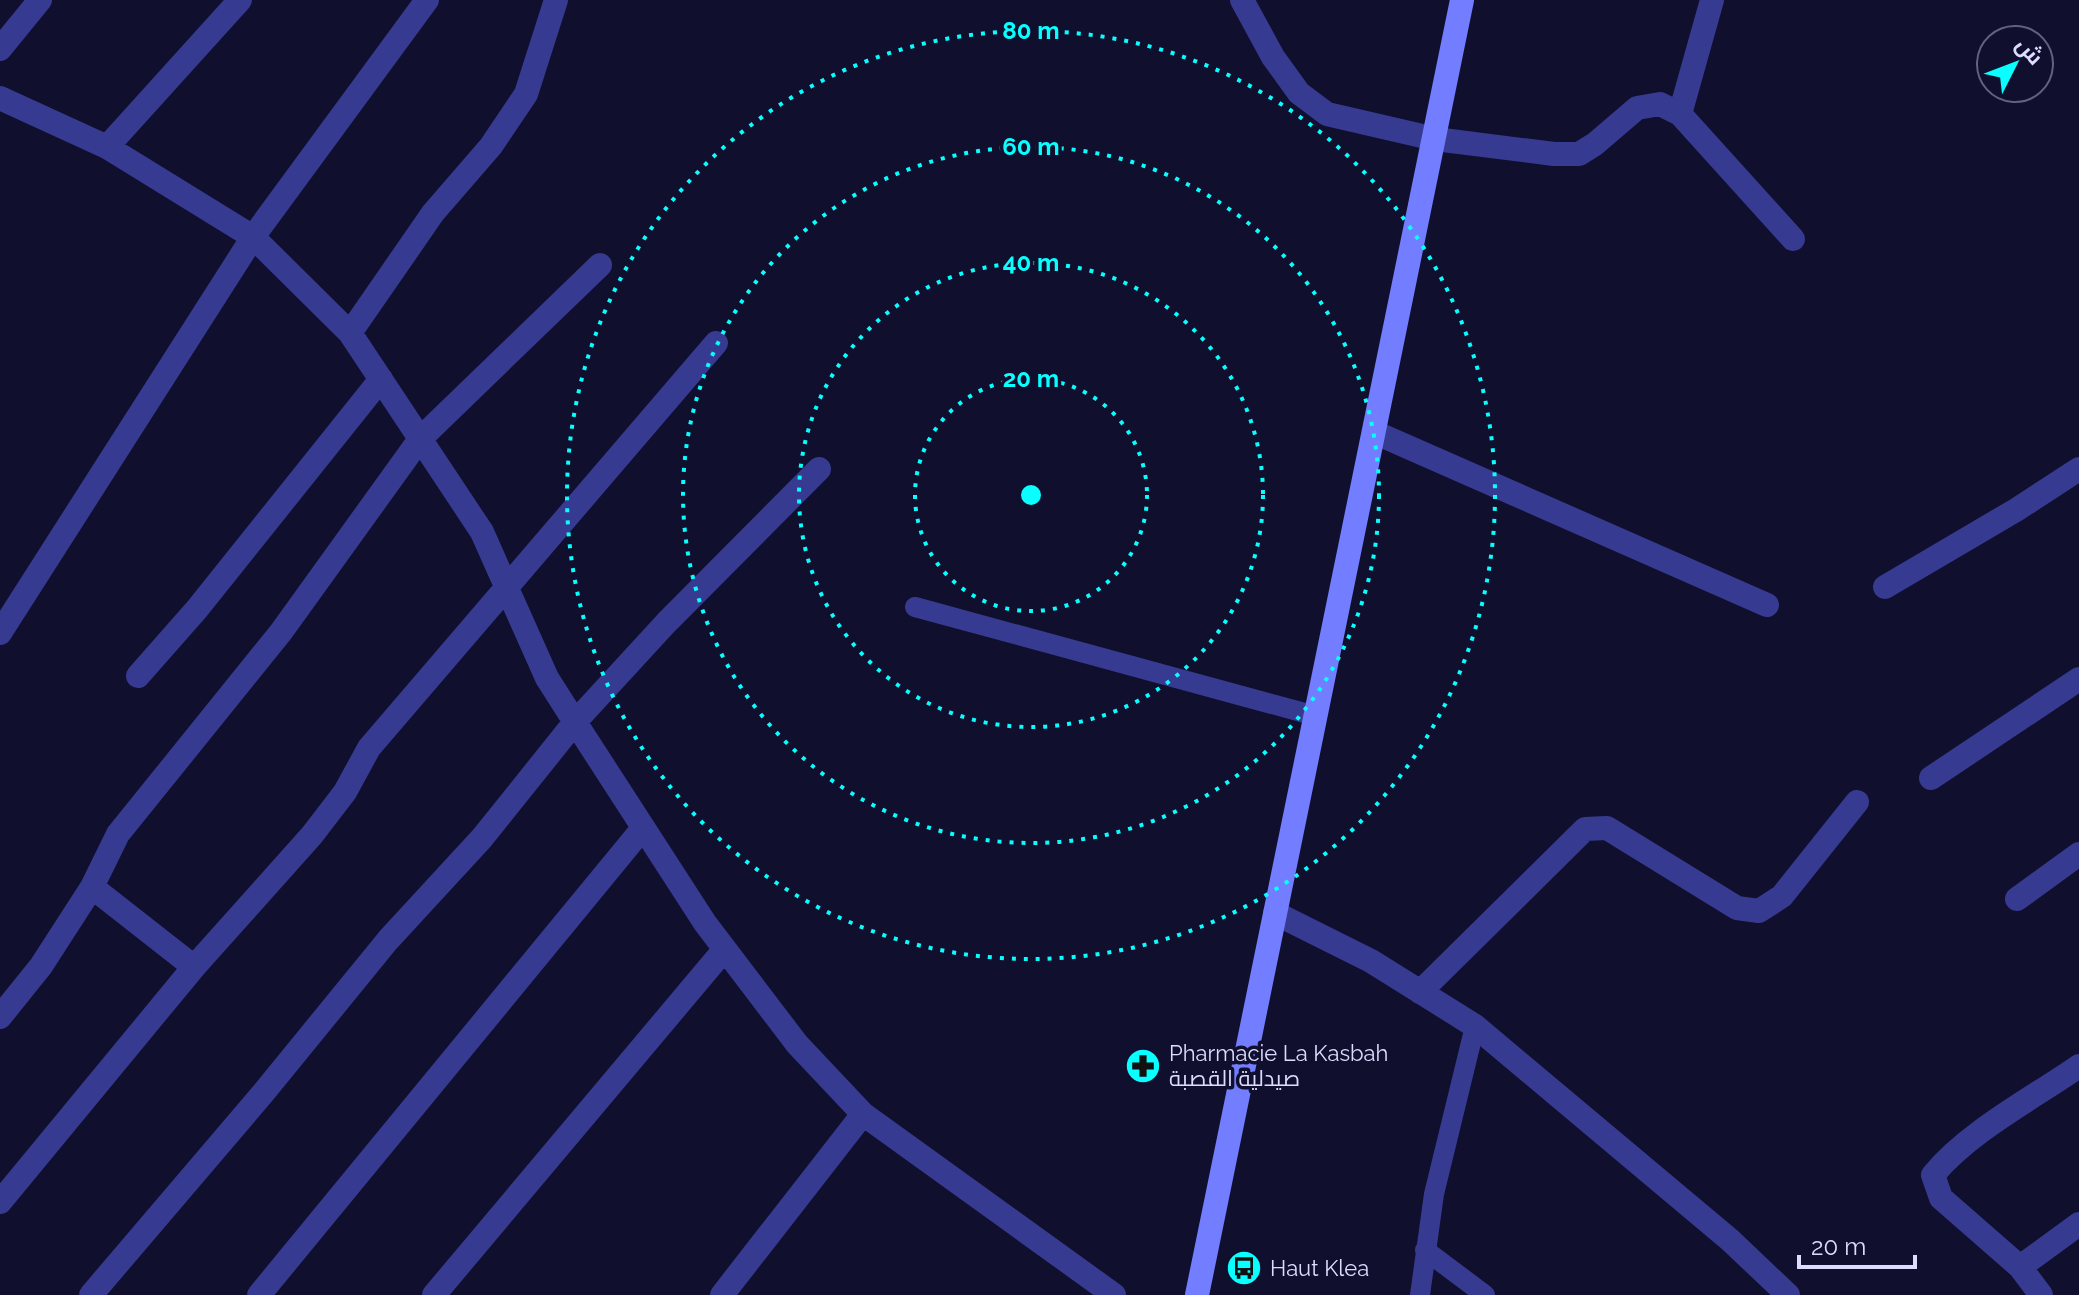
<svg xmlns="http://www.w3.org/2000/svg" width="2079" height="1295" viewBox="0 0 2079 1295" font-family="Raleway,Cairo,sans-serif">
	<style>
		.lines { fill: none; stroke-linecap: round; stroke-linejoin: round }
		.lane { stroke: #363b91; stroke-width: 20 }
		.street { stroke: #363b91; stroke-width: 24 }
		.secondary { stroke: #737dff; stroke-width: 24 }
		.ring { fill: none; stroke: #08feff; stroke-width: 4; stroke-dasharray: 4 8 }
		.labels { text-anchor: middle; stroke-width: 7; stroke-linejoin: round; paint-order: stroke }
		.poi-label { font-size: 22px; fill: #dcdcff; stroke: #110f2e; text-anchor: start }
		.centre { fill: #08feff; stroke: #110f2e; stroke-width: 4 }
		.ring-label { font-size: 24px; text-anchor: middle; font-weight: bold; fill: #08feff; stroke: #110f2e; stroke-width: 7; stroke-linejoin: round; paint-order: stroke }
	</style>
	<rect width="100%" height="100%" fill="#110f2e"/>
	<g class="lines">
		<path class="lane" d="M915 607 1316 716
			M1425 1250 1485 1295
			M1420 1295 1434 1194 1475 1026"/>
		<path class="street" d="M1242 0 1273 57 1299 93 1327 114 1435 139 1554 154H1579L1595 144 1637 108 1660 104 1680 114 1793 239
			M0 49 40 0
			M0 98 107 147 253 237 350 333 482 532 547 678 575 722 705 923 797 1044 863 1114 1114 1295
			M1680 114 1712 0
			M107 147 240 0
			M350 333 433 213 491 146 526 94 556 0
			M1376 433 1767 605
			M1885 587 2016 510 2079 469
			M0 633 253 237 427 0
			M138 676 197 609 381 379
			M1931 778 2079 679
			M92 887 118 834 281 632 420 439 600 265
			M2017 899 2079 854
			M1275 913 1371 961 1475 1026 1730 1240 1788 1295
			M1420 992 1585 829 1607 828 1737 908 1759 911 1782 896 1857 802
			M0 1017 41 966 92 887 194 967
			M0 1202 194 967 312 835 345 792 369 748 716 343
			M2020 1267 2079 1224
			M91 1295 264 1092 388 940 482 838 575 722 666 623 819 469
			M259 1295 643 828
			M434 1295 724 950
			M722 1295 863 1114
			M2041 1295 2020 1267 1941 1198 1933 1175C1968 1132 2033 1098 2079 1066"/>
		<path class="secondary" d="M1197 1295 1462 0"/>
	</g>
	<g class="ring">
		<circle cx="1031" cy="495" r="116"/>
		<circle cx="1031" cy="495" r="232"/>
		<circle cx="1031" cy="495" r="348"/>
		<circle cx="1031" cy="495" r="464"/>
	</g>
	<defs>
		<g id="pharmacy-disc" transform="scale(1.8)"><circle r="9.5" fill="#08feff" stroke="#110f2e"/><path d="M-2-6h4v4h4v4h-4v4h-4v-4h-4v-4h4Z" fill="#111"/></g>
		<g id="bus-disc" transform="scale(1.8)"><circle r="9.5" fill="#08feff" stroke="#110f2e"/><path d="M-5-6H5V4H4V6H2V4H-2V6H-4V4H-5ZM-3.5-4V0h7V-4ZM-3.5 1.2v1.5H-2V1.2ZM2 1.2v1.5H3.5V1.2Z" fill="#111"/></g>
	</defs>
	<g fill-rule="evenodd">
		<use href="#pharmacy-disc" x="1143" y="1066"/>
		<use href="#bus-disc" x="1244" y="1268"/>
	</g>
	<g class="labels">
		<g class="poi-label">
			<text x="1169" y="1061">Pharmacie La Kasbah<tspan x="1169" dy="25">صيدلية القصبة</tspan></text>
			<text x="1270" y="1276">Haut Klea</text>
		</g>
	</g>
	<circle cx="1031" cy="495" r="12" class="centre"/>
	<g class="ring-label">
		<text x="1031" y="39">80 m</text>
		<text x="1031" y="155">60 m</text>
		<text x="1031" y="271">40 m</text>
		<text x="1031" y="387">20 m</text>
	</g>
	<g transform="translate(2015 64) rotate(48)"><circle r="38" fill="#110f2e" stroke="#626182" stroke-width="2"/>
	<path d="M0-6L14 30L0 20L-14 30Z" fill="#08feff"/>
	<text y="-12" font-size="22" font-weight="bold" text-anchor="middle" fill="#dcdcff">ش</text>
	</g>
	<path d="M1799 1255v12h116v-12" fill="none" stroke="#dcdcff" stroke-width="4"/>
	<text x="1811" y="1255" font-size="24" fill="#dcdcff" stroke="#110f2e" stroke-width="6" paint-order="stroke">20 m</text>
</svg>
